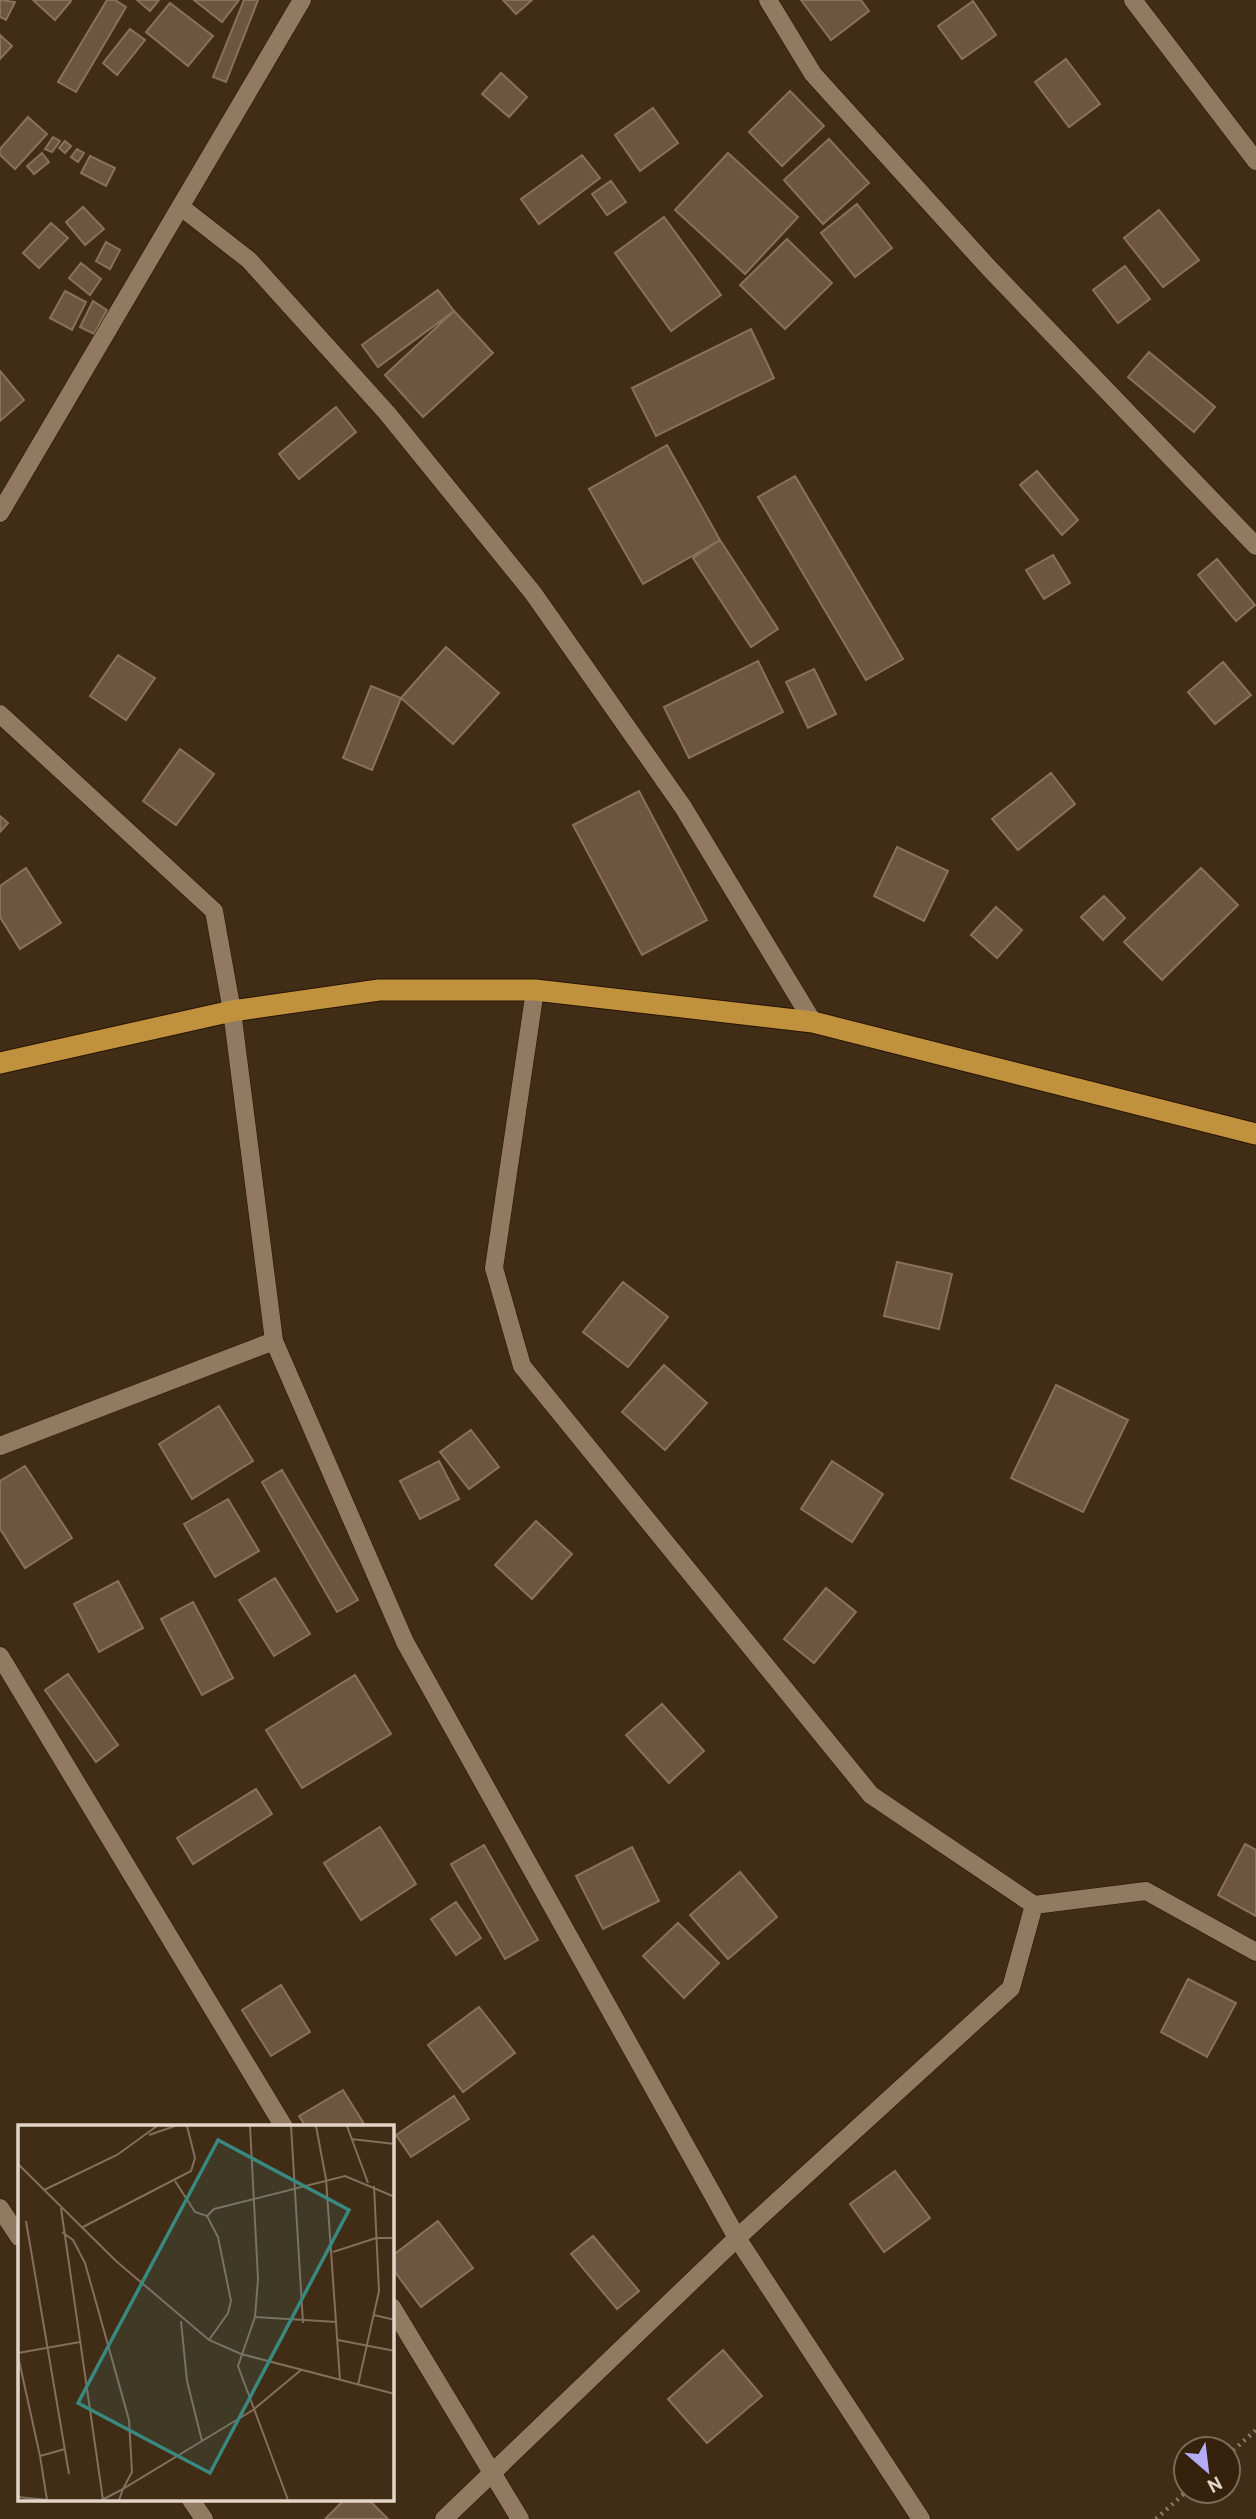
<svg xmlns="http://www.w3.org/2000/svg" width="1256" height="2519" viewBox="0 0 1256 2519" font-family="Overpass,sans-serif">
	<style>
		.building { fill: #6d553f; stroke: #8a715a; stroke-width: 2 }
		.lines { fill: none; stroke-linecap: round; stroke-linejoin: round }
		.street-casing { stroke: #271401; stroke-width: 19 }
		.highway-casing { stroke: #271401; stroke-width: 23 }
		.path { stroke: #8e7c6a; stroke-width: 4.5; stroke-dasharray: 2 5; stroke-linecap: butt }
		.street { stroke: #927a62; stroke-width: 18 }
		.highway { stroke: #c0923e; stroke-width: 21 }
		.inset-road { fill: none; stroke: #82705d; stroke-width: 2 }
		.view { fill: #398980; fill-opacity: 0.15; stroke: #398980; stroke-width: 3.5 }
		.inset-edge { fill: none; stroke: #e3d5c8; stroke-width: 3.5 }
	</style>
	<rect width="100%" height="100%" fill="#412c16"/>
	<path class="building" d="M0 0 15 2 6 20 0 17Z
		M33 0H70L71 1 55 20Z
		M107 0H115L126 7 76 92 58 82Z
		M137 0H159L150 11Z
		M194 0H239L222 22Z
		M244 0H258L226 82 213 77Z
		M503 0H532L516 14Z
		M801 0H861L869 11 831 40Z
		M973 1 996 35 962 59 938 26Z
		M170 3 213 36 188 66 146 32Z
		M130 29 145 40 117 75 103 63Z
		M0 35 12 46 0 59Z
		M1066 59 1100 104 1069 127 1035 82Z
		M501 73 527 97 509 117 482 94Z
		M790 91 824 126 782 166 749 132Z
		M653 108 678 143 640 171 615 135Z
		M28 117 47 134 15 169 0 155V149Z
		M53 137 60 141 52 152 45 149Z
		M829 139 869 183 823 224 784 180Z
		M65 141 71 146 65 153 59 148Z
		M77 149 84 153 78 162 71 157Z
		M42 153 49 162 34 174 27 166Z
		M728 153 798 217 745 274 675 210Z
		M582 155 600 178 539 224 521 199Z
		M90 156 115 168 106 186 81 173Z
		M611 181 626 202 607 215 592 194Z
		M857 204 892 248 855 277 821 233Z
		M83 207 104 229 85 245 66 222Z
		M1159 210 1199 260 1163 287 1124 238Z
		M664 217 721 295 671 331 615 253Z
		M51 223 68 238 39 268 23 253Z
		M787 239 832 283 785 329 740 285Z
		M106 242 120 250 110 269 96 261Z
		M81 263 101 279 90 295 69 278Z
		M1125 266 1150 299 1118 323 1093 290Z
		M438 290 454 311 378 367 362 345Z
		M65 291 86 302 72 330 50 318Z
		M93 301 107 310 94 334 80 327Z
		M454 311 493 353 423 417 385 375Z
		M751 329 774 378 656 436 632 388Z
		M1149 352 1215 407 1194 432 1128 377Z
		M0 371 24 400 0 421Z
		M336 407 356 432 299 479 279 454Z
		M667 445 720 540 643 584 589 489Z
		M1037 471 1078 520 1062 535 1020 485Z
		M795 476 903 659 866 680 758 497Z
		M720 540 778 629 751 647 693 558Z
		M1053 555 1070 583 1044 599 1026 570Z
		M1217 559 1255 605 1236 621 1198 575Z
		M446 647 499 693 453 744 401 698Z
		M118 655 155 678 126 720 90 696Z
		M758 661 783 712 689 758 664 707Z
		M1223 662 1251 695 1215 724 1188 692Z
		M814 669 836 714 808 728 786 682Z
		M371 686 401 698 372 770 343 758Z
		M180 749 214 774 176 825 143 801Z
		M1051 773 1075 804 1018 850 992 819Z
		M639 791 707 920 642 955 573 825Z
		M0 816 8 823 0 832Z
		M897 847 948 871 924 921 874 896Z
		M26 868 61 923 20 949 0 917V886Z
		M1201 868 1238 905 1162 980 1124 942Z
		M1104 896 1125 918 1103 940 1081 917Z
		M996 907 1022 930 997 958 971 935Z
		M897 1262 952 1274 939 1329 884 1316Z
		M623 1282 668 1317 628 1367 583 1332Z
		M664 1365 707 1403 665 1450 622 1412Z
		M1056 1385 1128 1420 1083 1512 1011 1478Z
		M219 1406 253 1461 192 1499 159 1444Z
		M471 1430 499 1467 469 1489 440 1452Z
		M439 1461 459 1499 420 1519 400 1481Z
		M832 1461 883 1494 852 1542 801 1509Z
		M25 1466 72 1538 25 1568 0 1529V1481Z
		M282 1470 358 1600 337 1612 262 1482Z
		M228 1499 259 1551 215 1577 184 1524Z
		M536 1521 572 1554 532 1599 495 1565Z
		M275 1578 310 1634 274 1656 239 1600Z
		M118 1581 143 1628 99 1652 74 1604Z
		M826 1588 856 1612 814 1663 784 1639Z
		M193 1602 233 1678 202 1695 161 1619Z
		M68 1674 118 1745 96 1762 45 1690Z
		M355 1675 391 1734 302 1788 266 1730Z
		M662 1704 704 1751 669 1783 626 1735Z
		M256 1789 272 1814 193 1864 177 1838Z
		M380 1827 416 1884 361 1920 324 1863Z
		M1245 1844 1256 1850V1916L1218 1895Z
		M484 1845 538 1940 505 1959 451 1864Z
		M632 1847 659 1901 603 1929 576 1876Z
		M740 1872 777 1917 728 1959 690 1915Z
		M456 1902 481 1938 456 1955 431 1919Z
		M678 1923 719 1963 684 1998 643 1956Z
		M1188 1979 1236 2003 1207 2057 1161 2032Z
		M281 1985 310 2032 271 2056 242 2010Z
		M479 2007 515 2053 463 2092 428 2045Z
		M343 2090 366 2127H306L299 2116Z
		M454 2096 469 2119 411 2157 396 2135Z
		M895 2171 930 2218 884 2252 850 2204Z
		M438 2221 473 2268 421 2307 392 2268V2256Z
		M593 2236 639 2291 617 2309 571 2254Z
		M723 2350 762 2396 707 2443 668 2399Z
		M344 2500H369L388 2519H325Z"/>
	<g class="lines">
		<g class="street-casing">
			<path id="street" d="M768 0 813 74 988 267 1256 546
				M1133 0 1256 161
				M181 207 249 260 387 413 533 593 683 807 813 1022
				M0 513 302 0
				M0 714 214 911 232 1011 274 1341 405 1642 737 2238 921 2519
				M535 990 494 1268 522 1366 871 1795 1034 1905 1146 1891 1256 1952
				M0 1446 274 1341
				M0 1656 284 2127
				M0 2208 19 2237
				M392 2307 520 2519
				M191 2500 204 2519
				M444 2519 737 2238 1011 1988 1034 1905"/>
		</g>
		<g class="highway-casing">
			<path id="highway" d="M0 1063 232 1011 379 990H535L813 1022 1256 1134"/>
		</g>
		<path class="path" d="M1228 2455 1256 2430
			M1156 2519 1187 2491"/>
		<use href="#street" class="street"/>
		<use href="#highway" class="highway"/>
	</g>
	<g transform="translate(18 2125)">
		<rect width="376" height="376" fill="#412c16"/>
		<path class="inset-road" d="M232 1 240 154 237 192 220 241 270 375M273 1 285 198M298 1 308 54 322 255M329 1 350 58M131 10 157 1M333 14 377 19M0 39 98 136 191 215 223 229 377 269M157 56 177 87 189 91 200 112 213 176 210 188 191 215M26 65 99 30 139 1M43 83 85 375M189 91 196 84 327 51 377 72M8 96 51 349M63 103 173 46 177 33 169 1M44 107 55 115 67 138 111 295 114 347 105 364 84 375M315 127 358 113H377M356 190 377 195M237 192 319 197M163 196 169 256 184 316M320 215 377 226M0 228 62 217M0 231 22 331M340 260 361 166 356 61M0 372 29 375 22 331 47 324M101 375 105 364 235 285 283 245"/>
		<path class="view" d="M200 15 331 85 192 348 60 278Z"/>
		<rect width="376" height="376" class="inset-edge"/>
	</g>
	<g transform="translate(1207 2470) rotate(152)"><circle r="33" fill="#36220c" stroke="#7b6a57" stroke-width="2"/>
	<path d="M0-5L12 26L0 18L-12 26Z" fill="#b5acf8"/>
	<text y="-10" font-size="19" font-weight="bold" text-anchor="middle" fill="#e3d5c8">N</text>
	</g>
</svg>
